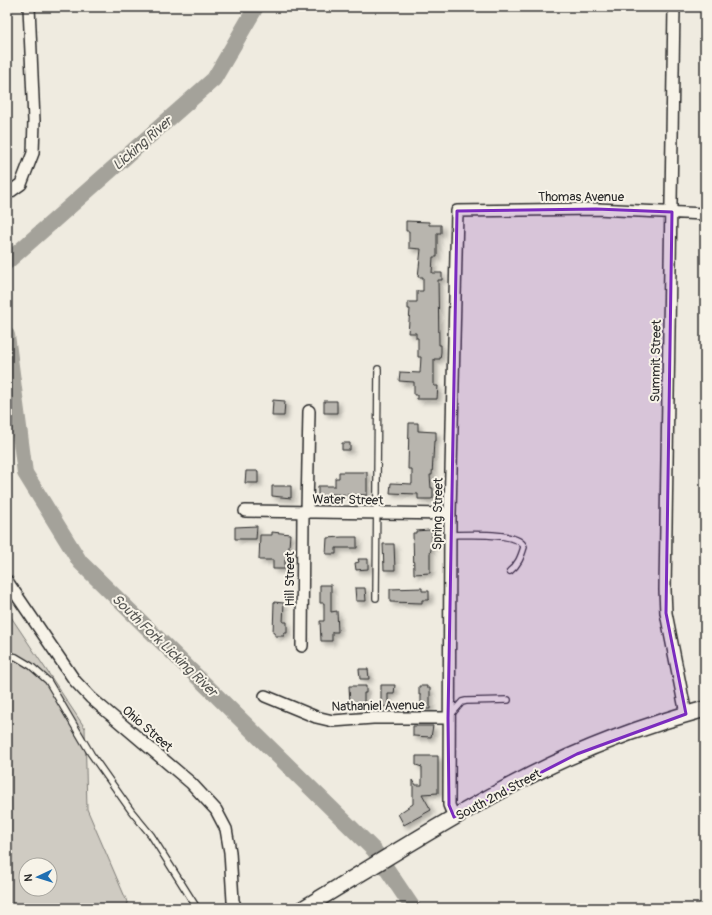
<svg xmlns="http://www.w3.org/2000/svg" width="712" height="915" viewBox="0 0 712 915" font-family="Pangolin,sans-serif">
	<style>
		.green { fill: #cfcbc2; stroke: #7d7b76; fill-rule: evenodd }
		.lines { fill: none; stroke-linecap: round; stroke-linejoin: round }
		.river { stroke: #a4a29a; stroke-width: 16 }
		.building { fill: #b8b5ae; stroke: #2b2b2b; filter: url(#shadow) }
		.lane-casing { stroke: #2b2b2b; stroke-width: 8 }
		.street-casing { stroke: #2b2b2b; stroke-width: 14 }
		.secondary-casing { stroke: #2b2b2b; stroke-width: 18 }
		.lane { stroke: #f7f3e8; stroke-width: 5.5 }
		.street { stroke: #f7f3e8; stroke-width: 11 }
		.secondary { stroke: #f7f3e8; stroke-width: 15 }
		.marked { fill: #7b2cbf; fill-opacity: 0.2; stroke: #7b2cbf; stroke-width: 3; stroke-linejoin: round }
		.labels { text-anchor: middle; stroke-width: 4; stroke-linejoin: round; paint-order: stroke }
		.street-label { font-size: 13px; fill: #2b2b2b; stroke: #f7f3e8 }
		.water-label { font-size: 14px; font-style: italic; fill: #555552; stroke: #f7f3e8 }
	</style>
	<defs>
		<filter id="shadow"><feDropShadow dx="3.5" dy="3.5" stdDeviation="2" flood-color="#0004"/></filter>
	</defs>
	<rect width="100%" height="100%" fill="#efebe0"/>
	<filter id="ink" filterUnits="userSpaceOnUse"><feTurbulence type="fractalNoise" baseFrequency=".025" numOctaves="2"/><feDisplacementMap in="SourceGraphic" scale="8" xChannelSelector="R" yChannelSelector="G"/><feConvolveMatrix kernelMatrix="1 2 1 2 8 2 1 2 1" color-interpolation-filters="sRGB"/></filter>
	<g filter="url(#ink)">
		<path class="green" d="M7 611 85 728 87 809 128 904 120 908H7ZM26 865H50V889H26Z"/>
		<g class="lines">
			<path class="river" d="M7 262 214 79 256 7
				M7 335 25 473 80 562 374 850 413 908"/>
		</g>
		<path class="building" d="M406 221 429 222V225H441V233H437V257H433L432 273H442V280H438L439 345H441V352L440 359H434V386H438L437 399H417V395H414V382L399 381 400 372 420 373 421 357H418V338H416V333H408L410 309H408V302H417V291H423V277H418L421 249 409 248V231H406Z
			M273 400 285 401 284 416H272Z
			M324 401H337V413H324Z
			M409 423H418V431L436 432V441H434L432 475H430L431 488H433V498L431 499H418V494L390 493 391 483 412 484V469H408Z
			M342 443H350V450H342Z
			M246 471H258V483H245Z
			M339 472H367V495L329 494V499H318V486H335V478H339Z
			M272 486H291V498L272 496Z
			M257 526 256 539H235V527Z
			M429 530 432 531V544L430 554V573L414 574 413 533H416V531Z
			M272 532 290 534 288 560H285V569H273V560H259L260 535H272Z
			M342 537H357V548H336V554H326L327 538Z
			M383 544H394L395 570H384Z
			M358 559H368V569L356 570 355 563 359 562Z
			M320 585H331V612L337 611 338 632H332V641H321L320 621H324V603H320Z
			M355 588H365L366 601H356Z
			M422 588V591H429V600H422V603L390 602V589Z
			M274 602 284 603 283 622H287V633H284V636H275V633H273Z
			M359 669H368L369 679H360Z
			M381 685H395L394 694H388V706L381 707Z
			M349 686H366V693H364V707L356 708V704H350Z
			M419 686H427V688H430V709H421V695H419Z
			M413 726H433L431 737 413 736Z
			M416 756H438V793L422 794 431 810 404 825 398 814 413 804V780L416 785H422V767L416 765Z"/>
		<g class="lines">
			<g class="lane-casing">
				<path id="lane" d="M450 535C465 535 520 531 524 547 521 557 518 565 510 571
					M376 598 378 369
					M7 655 16 657 31 666 48 681 91 754 132 812 151 835 197 908
					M449 717 462 702 466 701 508 700"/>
			</g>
			<g class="street-casing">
				<path id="street" d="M674 7 665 590 666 613 686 714
					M7 194 21 184 33 153 34 121 29 7
					M245 511 450 514
					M307 512 309 411
					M7 581 75 681 91 698 191 783 216 810 226 829 230 852 233 901 236 908
					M302 646 303 512
					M265 696 316 717 333 721 373 718H448
					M454 817 449 805 450 514 457 211 596 209 705 214"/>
			</g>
			<g class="secondary-casing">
				<path id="secondary" d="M304 908C372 867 440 823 510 786 571 753 638 727 705 709"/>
			</g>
			<use href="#lane" class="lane"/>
			<use href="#street" class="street"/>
			<use href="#secondary" class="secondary"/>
		</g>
	</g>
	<path class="marked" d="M596 209 672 212 666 613 686 714 577 754 454 817 449 805 448 718 457 211Z"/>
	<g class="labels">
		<g class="street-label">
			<text x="581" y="201">Thomas Avenue</text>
			<text transform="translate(655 361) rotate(-89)" y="5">Summit Street</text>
			<text transform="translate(348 499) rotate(1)" y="5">Water Street</text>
			<text transform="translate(437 514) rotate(-89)" y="5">Spring Street</text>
			<text transform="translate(289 579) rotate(-90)" y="5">Hill Street</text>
			<text transform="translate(378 705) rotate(-1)" y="5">Nathaniel Avenue</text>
			<text transform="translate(148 728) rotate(41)" y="5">Ohio Street</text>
			<text transform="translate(498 794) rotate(-28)" y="5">South 2nd Street</text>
		</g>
		<g class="water-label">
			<text transform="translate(142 143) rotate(-41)" y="5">Licking River</text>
			<text transform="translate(165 645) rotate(44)" y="5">South Fork Licking River</text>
		</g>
	</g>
	<rect width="712" height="915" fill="none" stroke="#f7f3e8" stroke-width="24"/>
	<rect x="12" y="12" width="688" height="891" fill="none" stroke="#2b2b2b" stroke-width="1.5" filter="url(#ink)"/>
	<g transform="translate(38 877) rotate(266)"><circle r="19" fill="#f7f3e8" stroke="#a5a39c"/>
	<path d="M0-3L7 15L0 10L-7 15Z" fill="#1f6fb2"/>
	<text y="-6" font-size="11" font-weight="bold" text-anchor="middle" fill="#2b2b2b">N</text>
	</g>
</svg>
